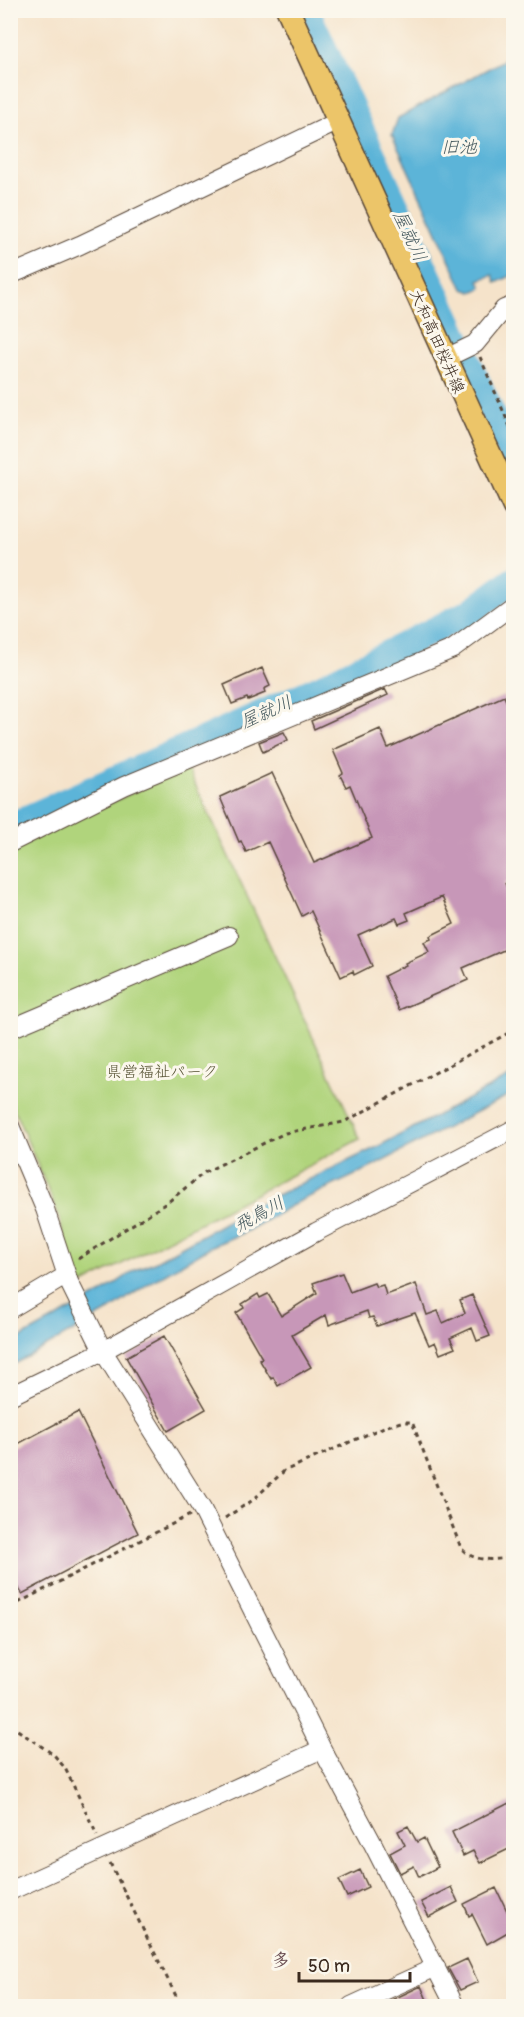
<svg xmlns="http://www.w3.org/2000/svg" width="524" height="2017" viewBox="0 0 524 2017" font-family="Pangolin,'Klee One',sans-serif">
	<style>
		.green { fill: #b0d47c; stroke: #767f4d; stroke-width: 1.5 }
		.water { fill: #5bb4d8; stroke: #4b6f7b; stroke-width: 1.5 }
		.lines { fill: none; stroke-linecap: round; stroke-linejoin: round }
		.river { stroke: #5bb4d8; stroke-width: 27 }
		.building { fill: #c797b8 }
		.minor-casing { stroke: #574638; stroke-width: 20 }
		.major-casing { stroke: #574638; stroke-width: 25 }
		.path { stroke: #574638; stroke-width: 3; stroke-dasharray: 4.5 4.5; stroke-linecap: butt }
		.minor { stroke: #fff; stroke-width: 18 }
		.major { stroke: #ecc569; stroke-width: 22 }
		.labels { text-anchor: middle; stroke-width: 6; stroke-linejoin: round; paint-order: stroke }
		.street-label { font-size: 16px; fill: #3b2a1e; stroke: #fbf7ec }
		.park-label { font-size: 16px; fill: #585436; stroke: #fbf7ec }
		.water-label { font-size: 18px; font-style: italic; fill: #465a5f; stroke: #fbf7ec }
		.neighbourhood-label { font-size: 18px; font-weight: bold; fill: #6c5054; stroke: #fbf7ec }
	</style>
	<rect width="100%" height="100%" fill="#fbf7ec"/>
	<filter id="ink" filterUnits="userSpaceOnUse"><feTurbulence type="fractalNoise" baseFrequency=".0167" numOctaves="2"/><feDisplacementMap in="SourceGraphic" scale="12" xChannelSelector="R" yChannelSelector="G"/><feConvolveMatrix kernelMatrix="1 2 1 2 8 2 1 2 1" color-interpolation-filters="sRGB"/></filter>
	<filter id="wash" filterUnits="userSpaceOnUse"><feTurbulence type="fractalNoise" baseFrequency=".008" numOctaves="4" result="noise"/><feDisplacementMap in="SourceGraphic" scale="24" xChannelSelector="R" yChannelSelector="G"/><feGaussianBlur stdDeviation="1.35" result="paint"/><feColorMatrix in="noise" values="0 0 0 0 0 0 0 0 0 0 0 0 0 0 0 0 0 1.4 0 .05"/><feComposite in="paint" operator="in"/></filter>
	<g filter="url(#wash)">
		<rect width="100%" height="100%" fill="#f5e3ca"/>
		<path class="green" d="M187 767 360 1139 76 1288 59 1216 11 1102 10 850Z"/>
		<path class="water" d="M513 55V275L496 283 493 275 479 280 482 288 472 292 463 289 392 135 398 118Z
			M513 1075V1093L370 1168 298 1202 247 1231 210 1247 148 1284 107 1312 11 1366V1343L102 1293 135 1270 156 1261 252 1207 377 1147Z"/>
		<g class="lines">
			<path class="river" d="M306 10 514 462
				M10 826 321 687 470 612 514 580"/>
		</g>
		<g id="blocks">
			<path class="building" d="M262 668 270 686 264 689 265 693 248 700 247 698 232 704 224 685Z
				M385 689 388 695 314 729 311 721Z
				M504 696 513 717V879L505 883 513 902V946L463 968 468 980 399 1010 384 976 406 965 405 963 429 952 424 942 431 939 430 936 454 924 442 897 406 913 409 920 399 924 396 918 358 935 372 966 354 975 353 971 341 977 311 911 302 916 268 842 246 852 241 841 239 842 220 797 272 773 314 863 372 838 350 785 346 787 340 775 343 773 333 750 380 729 388 748Z
				M284 732 288 740 263 752 259 742Z
				M342 1273 350 1292 374 1283 376 1287 383 1285 386 1295 416 1284 427 1315 438 1311 443 1323 465 1313 460 1300 472 1295 490 1336 477 1341 472 1328 450 1338 455 1348 440 1354 435 1342 429 1345 415 1313 377 1326 373 1317 369 1318 367 1311 329 1325 326 1315 292 1335 311 1367 278 1386 273 1377 271 1379 259 1359 262 1358 236 1313 244 1308 242 1304 258 1294 260 1298 268 1294 281 1316 317 1293 313 1283Z
				M164 1336 206 1409 168 1431 126 1357Z
				M78 1412 138 1533 22 1594 10 1571V1448Z
				M513 1801V1847L480 1863 473 1851 463 1856 452 1832Z
				M408 1826 417 1842 424 1838 438 1867 419 1877 414 1866 400 1873 390 1853 405 1845 398 1831Z
				M360 1870 368 1887 347 1897 339 1880Z
				M451 1887 458 1902 429 1917 421 1902Z
				M496 1888 508 1913 513 1910V1929L487 1944 472 1914 469 1916 464 1904Z
				M467 1959 478 1982 460 1990 448 1968Z
				M421 1986 430 2007H377Z"/>
		</g>
	</g>
	<g filter="url(#ink)">
		<use href="#blocks" fill-opacity="0" stroke="#574638" stroke-width="1.5"/>
		<g class="lines">
			<g class="minor-casing">
				<path id="minor" d="M10 275 80 245 339 121
					M446 358 475 344 504 309 514 305
					M10 843 124 786 453 649 514 604
					M10 1029 229 936
					M10 1126 45 1209 69 1282 103 1351 202 1509 322 1749 373 1844 455 2006
					M10 1309 67 1275
					M10 1396 103 1351 316 1232 514 1129
					M10 1891 322 1749
					M351 2006 436 1967"/>
			</g>
			<g class="major-casing">
				<path id="major" d="M288 10 514 507"/>
			</g>
			<path class="path" d="M480 357 514 436
				M78 1259 168 1202 205 1172 285 1133 344 1122 514 1030
				M225 1518 253 1500 284 1471 384 1427 401 1422H412L461 1548C474 1563 495 1560 514 1557
				M10 1607 190 1515
				M10 1725 54 1755 65 1768 97 1835
				M110 1863 181 2006"/>
			<use href="#minor" class="minor"/>
			<use href="#major" class="major"/>
		</g>
	</g>
	<g class="labels">
		<g class="street-label">
			<text transform="translate(438 341) rotate(66)" y="6">大和高田桜井線</text>
		</g>
		<g class="park-label">
			<text x="162" y="1077">県営福祉パーク</text>
		</g>
		<g class="water-label">
			<text x="459" y="153">旧池</text>
			<text transform="translate(410 236) rotate(65)" y="6">屋就川</text>
			<text transform="translate(266 712) rotate(-24)" y="6">屋就川</text>
			<text transform="translate(259 1214) rotate(-29)" y="6">飛鳥川</text>
		</g>
		<g class="neighbourhood-label">
			<text x="281" y="1966">多</text>
		</g>
	</g>
	<rect width="524" height="2017" fill="none" stroke="#fbf7ec" stroke-width="36"/>
	<path d="M299 1972v9h111v-9" fill="none" stroke="#3b2a1e" stroke-width="3"/>
	<text x="308" y="1972" font-size="18" fill="#3b2a1e" stroke="#fbf7ec" stroke-width="4.5" paint-order="stroke">50 m</text>
</svg>
